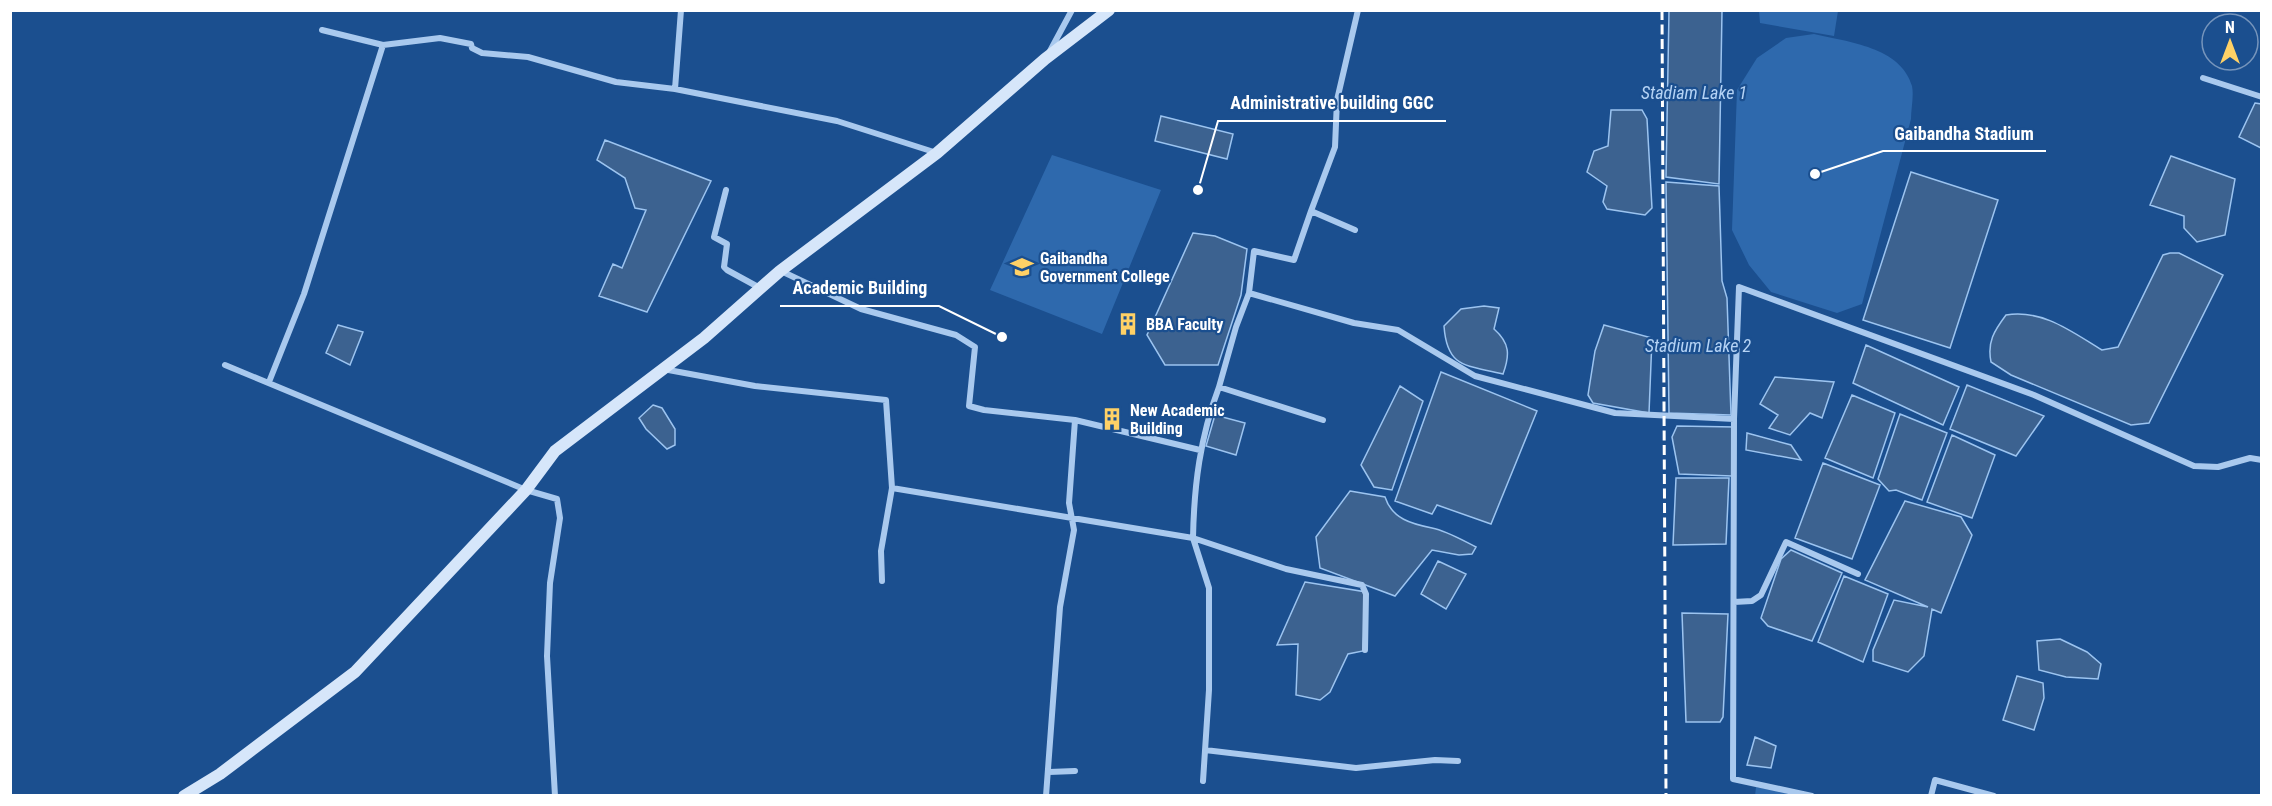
<svg xmlns="http://www.w3.org/2000/svg" width="2272" height="806" viewBox="0 0 2272 806" font-family="'Roboto Condensed',sans-serif">
	<style>
		.green { fill: #2e69ad }
		.water { fill: #3c6290; stroke: #9cc4f0; stroke-width: 1.5 }
		.lines { fill: none; stroke-linecap: round; stroke-linejoin: round }
		.minor { stroke: #a9c9ee; stroke-width: 6 }
		.secondary { stroke: #d6e6fa; stroke-width: 12 }
		.rail { stroke: #fff; stroke-width: 3; stroke-dasharray: 10 4.5; stroke-linecap: butt }
		.labels { text-anchor: middle; stroke-width: 4.5; stroke-linejoin: round; paint-order: stroke }
		.poi-label { font-size: 16px; font-weight: bold; fill: #fff; stroke: #1b4f8f; text-anchor: start }
		.water-label { font-size: 18px; font-style: italic; fill: #b5d3f5; stroke: #1b4f8f }
		.leader { fill: none; stroke: #fff; stroke-width: 2 }
		.callout-dot { fill: #fff; stroke: #1b4f8f; stroke-width: 2 }
		.callout-label { font-size: 18px; text-anchor: middle; font-weight: bold; fill: #fff; stroke: #1b4f8f; stroke-width: 4.5; stroke-linejoin: round; paint-order: stroke }
	</style>
	<rect width="100%" height="100%" fill="#1b4f8f"/>
	<path class="green" d="M1759 11H1838L1834 36 1760 23Z
		M1814 34C1848 42 1901 47 1912 86 1914 96 1911 109 1911 119L1862 304 1837 313 1771 292 1749 265 1732 230 1737 90 1757 58 1786 38Z
		M1052 155 1161 190 1102 334 990 290Z
		M1756 787 1802 796H1755Z"/>
	<path class="water" d="M1669 11H1722L1719 184 1666 177Z
		M2255 103 2261 104V148L2239 137Z
		M1611 110H1642L1647 119 1652 208 1645 215 1607 209 1603 202 1607 186 1587 172 1594 151 1608 146Z
		M1161 116 1233 134 1227 159 1155 141Z
		M605 140 711 181 647 312 599 296 613 264 622 268 646 210 635 208 625 178 597 160Z
		M2171 156 2235 179 2225 235 2197 242 2184 228V216L2150 205Z
		M1911 172 1998 200 1950 348 1863 320Z
		M1666 182 1719 186 1722 281 1727 298 1731 415 1669 413Z
		M1193 233 1215 236 1247 249 1241 295 1218 365H1165L1147 335Z
		M2170 253H2179L2223 275 2149 423 2131 425 2011 375 1991 362C1987 342 1994 331 2006 315 2043 309 2072 332 2102 350L2118 347 2163 255Z
		M1484 306 1499 308 1494 329C1510 343 1510 355 1503 374 1467 365 1447 369 1444 326L1461 309Z
		M338 325 363 332 350 365 326 353Z
		M1604 325 1652 338 1649 413 1593 403 1588 395 1595 351Z
		M1866 345 1959 387 1943 425 1853 383Z
		M1441 372 1537 411 1491 524 1437 505 1432 514 1395 501Z
		M1775 377 1834 382 1822 418 1810 413 1790 435 1769 428 1778 415 1760 404Z
		M1967 385 2044 416 2016 456 1950 429Z
		M1400 386 1423 401 1392 490 1374 487 1361 465Z
		M1852 395 1895 413 1873 478 1825 458Z
		M653 405 662 408 675 429V445L667 449 646 429 639 418Z
		M1900 414 1947 433 1922 500 1896 490 1889 491 1878 479Z
		M1215 415 1245 423 1236 455 1206 446Z
		M1677 426 1735 427 1732 476 1679 474 1672 437Z
		M1747 433 1791 445 1801 460 1746 450Z
		M1952 435 1995 455 1972 518 1927 502Z
		M1823 463 1880 485 1852 559 1795 538Z
		M1676 478H1729L1726 544 1673 545Z
		M1350 491 1385 497C1392 519 1412 524 1432 528 1447 531 1462 540 1476 547L1472 554 1459 555 1432 550 1395 596 1320 568 1316 537Z
		M1905 501 1961 517 1972 535 1941 613 1932 609 1924 656 1908 672 1873 661V650L1894 600 1928 607 1865 580Z
		M1791 550 1842 573 1812 641 1768 626 1761 618 1781 559Z
		M1438 561 1466 574 1446 609 1421 594Z
		M1844 576 1888 594 1863 662 1818 642Z
		M1305 582 1366 592 1363 651 1348 654 1330 692 1320 700 1296 695 1298 644 1277 645Z
		M1682 613 1728 614 1723 717 1720 722H1686Z
		M2060 639 2087 652 2101 664 2098 679 2066 677 2039 670 2037 641Z
		M2017 676 2043 683 2044 698 2034 730 2003 720Z
		M1755 737 1776 746 1771 768 1747 765Z"/>
	<g class="lines">
		<path class="minor" d="M322 30 383 45 440 38 471 44 472 48 482 53 528 57 616 82 675 89 837 121 937 153
			M1050 51 1072 10
			M2203 78 2262 97
			M675 89 681 10
			M726 190 714 237 727 244 724 267 727 270 760 288
			M1355 230 1311 211 1335 147 1337 100 1358 10
			M781 271 861 309 956 335 975 347 969 406 984 410 1075 420 1200 450
			M1249 293 1354 323 1398 330 1475 376 1615 413 1734 419
			M225 365 526 490 557 499 560 518 550 583 547 656 555 796
			M663 369 755 386 886 400 892 488 881 551 882 581
			M269 382 304 294 383 45
			M1219 387 1236 327 1249 293 1254 251 1294 260 1311 211
			M1323 420 1219 387C1200 437 1194 486 1193 538L1286 569 1362 585 1366 594 1365 650
			M892 488 1193 538 1209 588V690L1203 781
			M1734 602 1752 601 1761 595 1786 542 1858 574
			M1205 750 1356 768 1435 760 1458 761
			M1049 772 1075 771
			M1046 796 1060 607 1074 530 1069 503 1075 420
			M1812 796 1733 779 1734 419 1739 287 2034 395 2194 466 2218 467 2250 458 2262 460
			M1931 796 1935 780 1994 796"/>
		<path class="secondary" d="M184 796 220 774 355 672 526 490 555 451 704 338 780 271 937 153 1045 59 1109 10"/>
		<path class="rail" d="M1662 10 1666 796"/>
	</g>
	<defs>
		<g id="university-bare" transform="scale(1.8)"><path d="M0-5L7-2L0 1L-7-2ZM-4 1L0 2.5L4 1V4Q0 6-4 4Z" fill="#ffd166" stroke="#1b4f8f" stroke-width="2.5" paint-order="stroke"/></g>
		<g id="building-bare" transform="scale(1.8)"><path d="M-4-6H4V6H1V3H-1V6H-4ZM-2.5-4.3h1.7v1.8h-1.7ZM.8-4.3h1.7v1.8H.8ZM-2.5-1h1.7V.8h-1.7ZM.8-1h1.7V.8H.8Z" fill="#ffd166" stroke="#1b4f8f" stroke-width="2.5" paint-order="stroke"/></g>
	</defs>
	<g fill-rule="evenodd">
		<use href="#university-bare" x="1022" y="267"/>
		<use href="#building-bare" x="1128" y="324"/>
		<use href="#building-bare" x="1112" y="419"/>
	</g>
	<g class="labels">
		<g class="poi-label">
			<text x="1040" y="264">Gaibandha<tspan x="1040" dy="18">Government College</tspan></text>
			<text x="1146" y="330">BBA Faculty</text>
			<text x="1130" y="416">New Academic<tspan x="1130" dy="18">Building</tspan></text>
		</g>
		<g class="water-label">
			<text x="1694" y="99">Stadiam Lake 1</text>
			<text x="1698" y="352">Stadium Lake 2</text>
		</g>
	</g>
	<path class="leader" d="M1198 190L1218 121H1446M1815 174L1883 151H2046M1002 337L939 306H780"/>
	<g class="callout-dot">
		<circle cx="1198" cy="190" r="6"/>
		<circle cx="1815" cy="174" r="6"/>
		<circle cx="1002" cy="337" r="6"/>
	</g>
	<g class="callout-label">
		<text x="1332" y="109">Administrative building GGC</text>
		<text x="1964" y="140">Gaibandha Stadium</text>
		<text x="860" y="294">Academic Building</text>
	</g>
	<rect width="2272" height="806" fill="none" stroke="#ffffff" stroke-width="24"/>
	<g transform="translate(2230 42)"><circle r="28" fill="#1b4f8f" stroke="#7695bc" stroke-width="1.5"/>
	<path d="M0-4.5L10 22L0 15L-10 22Z" fill="#ffd166"/>
	<text y="-9" font-size="16" font-weight="bold" text-anchor="middle" fill="#ffffff">N</text>
	</g>
</svg>
